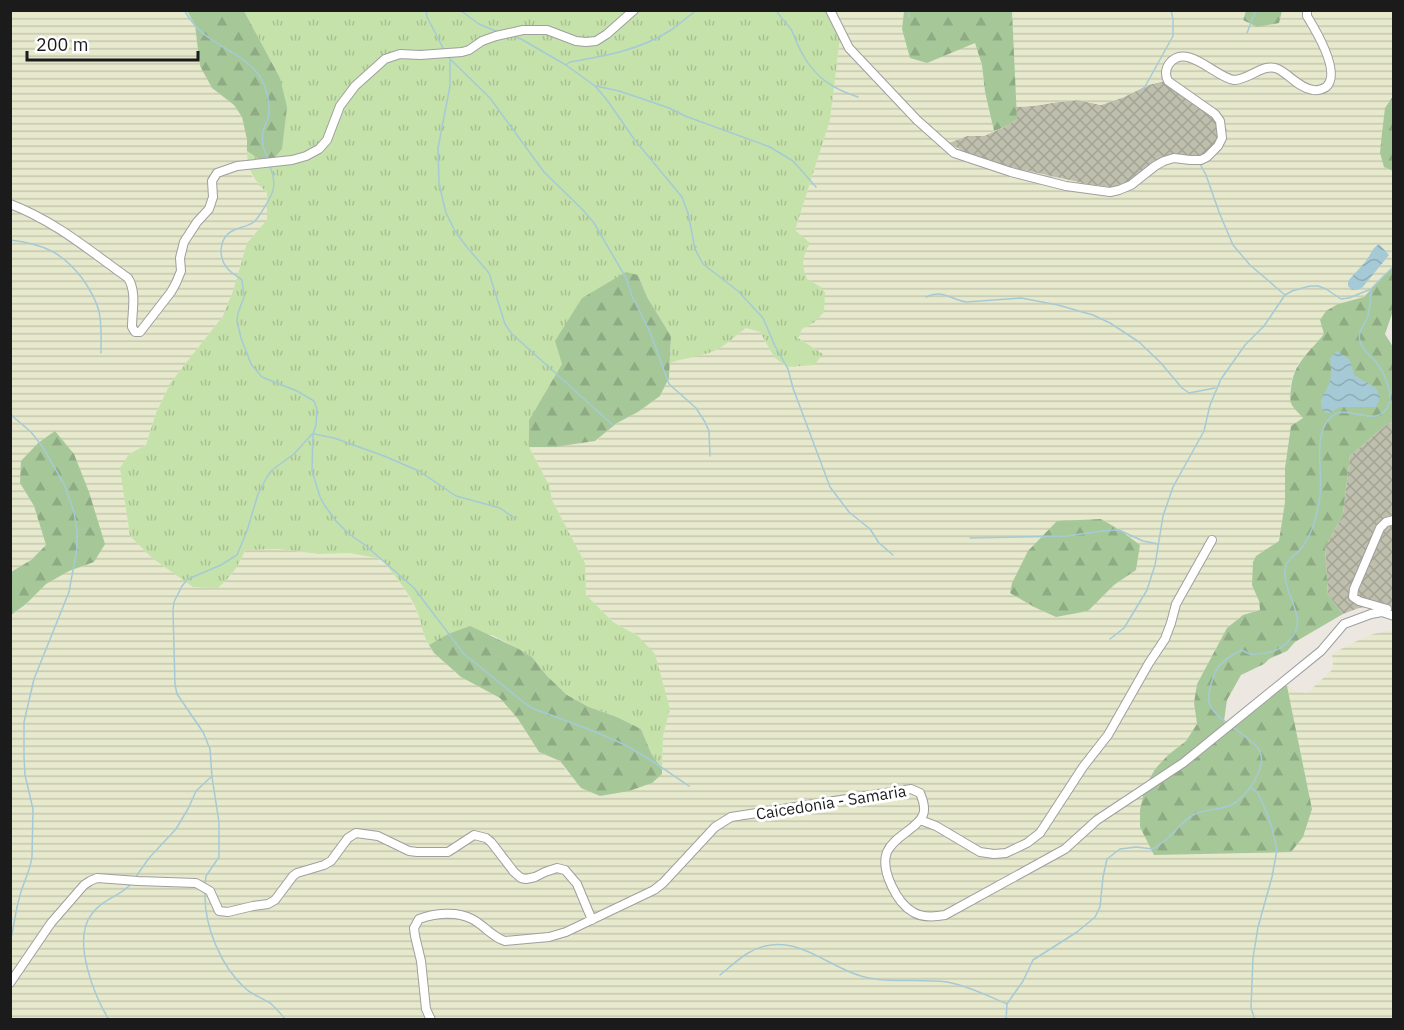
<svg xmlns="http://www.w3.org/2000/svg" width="1404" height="1030" viewBox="0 0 1404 1030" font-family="'IBM Plex Sans',sans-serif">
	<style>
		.construction { fill: url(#construction-cross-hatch) }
		.farmland { fill: url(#farmland-rules); fill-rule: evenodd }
		.grass { fill: url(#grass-tufts) }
		.forest { fill: url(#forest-firs) }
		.water { fill: url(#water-waves) }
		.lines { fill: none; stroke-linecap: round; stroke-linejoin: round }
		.stream { stroke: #a5cad6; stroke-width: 1.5 }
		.minor-casing { stroke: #9f9f9f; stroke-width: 10 }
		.minor { stroke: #fff; stroke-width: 8 }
		.labels { text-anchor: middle; stroke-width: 6; stroke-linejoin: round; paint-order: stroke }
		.street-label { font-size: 16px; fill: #1b1b1b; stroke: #fff }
	</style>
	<defs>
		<pattern id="construction-cross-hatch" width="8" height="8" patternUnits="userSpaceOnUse" patternTransform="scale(1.5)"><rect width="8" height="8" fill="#bfbfae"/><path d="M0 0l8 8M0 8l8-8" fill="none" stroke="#a4a495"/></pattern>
		<pattern id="farmland-rules" width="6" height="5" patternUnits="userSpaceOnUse" patternTransform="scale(1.5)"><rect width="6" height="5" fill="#e7e9cd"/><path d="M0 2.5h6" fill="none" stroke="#c6c7af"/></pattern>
		<pattern id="grass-tufts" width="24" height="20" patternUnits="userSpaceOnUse" patternTransform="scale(1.5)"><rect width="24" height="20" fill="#c5e2aa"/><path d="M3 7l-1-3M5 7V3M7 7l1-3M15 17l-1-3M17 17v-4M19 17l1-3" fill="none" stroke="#a9c192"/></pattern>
		<pattern id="forest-firs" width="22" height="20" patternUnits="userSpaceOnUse" patternTransform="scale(1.5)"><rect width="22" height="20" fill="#a6c899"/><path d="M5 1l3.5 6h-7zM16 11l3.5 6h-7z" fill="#8eab83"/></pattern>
		<pattern id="water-waves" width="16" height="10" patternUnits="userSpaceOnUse" patternTransform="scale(1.5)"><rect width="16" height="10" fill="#a5cad6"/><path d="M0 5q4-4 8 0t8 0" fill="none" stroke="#8dadb7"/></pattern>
	</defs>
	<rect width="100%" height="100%" fill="#ece8e1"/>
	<path class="construction" d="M1169 80 1216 111 1227 130 1223 143 1202 163 1148 173 1132 190 1087 184 1006 166 996 170 948 143 967 136H984L1007 126 1017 119 1016 107 1033 106 1058 102 1078 100 1101 105 1124 97 1148 85Z
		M1393 422V608L1377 605 1359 608 1343 614 1328 595 1325 548 1343 514 1350 456 1386 425Z"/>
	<path class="farmland" d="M11 11H187L195 24 200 66 212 88 234 105 242 117 247 140V164L253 178 267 193V221L247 243 234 288 223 316 171 382 156 413 146 445 129 454 127 516 130 536 152 558 193 587 240 562 245 550 278 549 319 554 349 553 382 559 405 590 418 614 426 640 434 653 461 677 500 698 518 719 539 752 560 761 568 774H662L663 736 670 709 638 636 613 622 586 595 585 563 552 500 549 485 529 447 596 441 617 423 638 412 660 396 669 378 670 363 682 358 709 353 725 345 746 328 760 332 774 357 823 354 798 338 802 329 815 322 821 287 807 279 803 268V255L795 230 830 120 840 37 836 11H904L902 29 975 43 982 65 985 92 994 131 984 136H967L949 143 996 170 1005 166 1087 184 1132 190 1148 173 1175 160 1203 163 1223 143 1227 130 1216 111 1169 80 1148 85 1124 97 1101 105 1078 100 1058 102 1033 106 1016 107 1012 11H1246L1243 20 1279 23 1282 11H1393V96L1385 108 1384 167 1393 171V267L1383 276 1364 297 1338 304 1325 334 1315 346 1305 355 1296 367 1291 382 1290 394 1296 409 1303 418 1288 449 1285 468V502L1279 541 1256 556 1260 610 1243 615 1227 628 1197 684 1194 703 1197 724 1186 741 1168 755 1155 769 1145 787 1140 827 1155 855 1312 809 1287 686 1295 691 1307 693 1331 671 1333 666 1332 654 1352 643 1373 634 1393 630V1019H11V615L26 604 45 584 69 571 94 562 20 483 34 506 46 545 31 560 11 572ZM1101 519 1121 530 1140 545 1136 570 1114 585 1088 611 1056 617 1034 607 1010 593Z"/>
	<path class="grass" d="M244 11H836L840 37 830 120 795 230 810 243C802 258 801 263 807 279L821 287 825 293 824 312 815 322 802 329 798 338 823 354 814 365 787 367 774 357 760 332 746 328C734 337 724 348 709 353 696 357 683 358 670 363L671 336 647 297 638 275 582 298 571 318 562 364 529 420V447L549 485 552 500 585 563 586 595 613 622 638 636 655 654 670 709 663 736 662 769 651 753 641 729 617 717 589 707 567 695 547 676 532 657 517 648 492 635 448 634 429 645C423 636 422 625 418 614 411 594 395 577 382 559L349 553 319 554 278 549 245 550C239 566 231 576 218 588L193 587 152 558 130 536 120 468 129 454 146 445 156 413 171 382 223 316 234 288 247 243 267 220V193C254 179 247 171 247 151L260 160 280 78Z"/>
	<path class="forest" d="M187 11H244L280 78 287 107 282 149 270 163 260 160 247 151V140L242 117 234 105 212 88 200 66 195 25Z
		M904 11H1012L1017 119 1007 126 994 131 985 92 982 65 975 43 927 63 910 58 902 29Z
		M1246 11V10L1282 11 1279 23 1257 27 1243 20Z
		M1393 96V171L1384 167 1380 153 1382 133 1385 108Z
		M1393 267V311L1385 334 1393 347V422L1386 425 1350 456 1343 514 1325 548 1328 595 1343 614 1295 642 1287 651 1269 659 1264 664 1241 675 1227 700 1224 721 1226 725 1279 683 1287 686 1312 809 1303 837 1291 852 1154 855 1140 827V810L1145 787 1155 769 1168 755 1186 741 1197 724 1194 703 1197 684 1227 628 1243 615 1260 610 1259 601 1252 585 1253 562 1256 556 1279 541 1285 502V468L1291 426 1303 418C1299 413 1293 408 1291 403 1290 399 1290 393 1291 389 1293 363 1309 353 1324 334L1320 320 1326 311 1338 304 1364 297 1383 276Z
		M626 272 638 275 647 297 671 336 669 378 660 396 638 412 617 423 595 441 554 447H529V420L562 364 555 341 582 298Z
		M55 431 74 454 89 492 105 544 94 562 69 571 46 584 26 604 11 615V572L31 560 46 545 34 506 20 483 21 461 38 443Z
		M1101 519 1120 530 1140 545 1136 570 1114 585 1088 611 1056 617 1034 607 1010 593 1012 583 1028 551 1057 521Z
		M470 626 517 648 532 657 547 676 567 695 589 707 617 717 641 729 651 753 662 769V774L652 783 629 791 600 796 581 788 560 761 539 752 518 719 500 698 461 677 434 653 429 645 448 634Z"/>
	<path class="water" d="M1379 244 1389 255 1362 288 1357 290H1352L1348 286V281L1366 261 1374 248Z
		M1337 351 1350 360 1354 375 1376 388 1380 397 1376 407H1339L1330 413 1324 412C1316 399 1325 395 1329 384 1332 376 1331 366 1330 358Z"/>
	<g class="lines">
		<path class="stream" d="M184 10C190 20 200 32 209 38 228 51 253 61 263 82 268 94 271 107 268 119 266 123 264 127 263 132 261 141 264 151 268 159
			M426 10 427 17 444 50
			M460 10 479 24 498 32
			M776 10C780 17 786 23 791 29 795 37 798 47 803 55 816 78 833 89 858 97
			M909 10V17
			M1247 33 1256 10
			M511 36 521 39 566 65 595 86 607 100 634 139 682 197 688 213 695 249 703 264 738 291 763 318 775 346 788 369 793 388 830 487 849 512 870 529 879 543 893 555
			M448 57 490 98 544 172 583 210 594 223 626 278 632 296 650 332 669 384 696 408 705 422 709 431 710 456
			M450 61V86L438 148 439 184 446 213 455 231 466 246 489 273 505 324 511 333 613 425
			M567 64 570 62C605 56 640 50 671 30 680 24 688 16 697 10
			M596 86 619 91 643 99 669 108 685 116 770 147 793 161 816 187
			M1142 92 1173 36V19L1171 10
			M1200 164 1206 175 1219 212 1233 245 1250 265 1285 295
			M270 167C273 174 275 182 273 190 272 196 259 217 254 222 247 227 239 227 232 231 219 238 218 257 227 268 231 273 237 276 242 280L244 297 238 313 237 321 241 338 251 364 262 377 297 391 314 401 317 409 316 425 313 434 312 471 320 497 325 506 336 521 349 534 365 545 414 588 464 654 526 704 534 709C565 720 596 731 625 745 648 757 668 772 689 786
			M10 240C43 244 62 252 82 278 89 288 96 300 99 311 102 325 101 340 101 353
			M926 297C942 289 950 299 966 302L1021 298 1058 305 1093 315 1110 323 1139 342 1160 362 1182 388 1189 393 1215 388
			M10 414 31 432 42 446 64 484 74 512 77 531V548L69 592 34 679 24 722V757L25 775 33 809 32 857C30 872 22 885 19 899 15 913 14 928 10 942
			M314 434 334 438 384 456 419 471 456 496 500 508 514 518
			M970 538 1067 536 1102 531 1119 530 1143 541 1158 544
			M1110 639 1124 628 1147 590 1155 565 1163 516 1173 487 1204 431 1210 405 1221 379 1245 345 1264 326 1285 295 1292 291 1310 286H1318L1326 289 1341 299 1349 298 1371 289
			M1226 722C1209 710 1205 702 1212 681 1214 675 1216 668 1221 664 1226 658 1235 654 1241 650 1244 651 1247 653 1250 654 1257 655 1275 652 1280 648 1320 622 1278 596 1286 566 1288 557 1298 554 1303 546 1313 532 1318 512 1320 495 1323 473 1313 437 1329 419 1346 399 1377 433 1389 404 1391 398 1390 392 1388 386 1386 377 1382 370 1376 362 1371 356 1362 350 1360 341 1357 332 1365 324 1368 316 1370 307 1371 298 1371 289L1394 266
			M1251 788 1258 793 1266 811 1272 828 1277 850 1272 877 1258 927 1253 958 1251 1008 1255 1020
			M135 878 149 858 176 829 189 807 196 791 211 777
			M205 885 206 876 219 857V822L212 777 210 749 203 732 177 694 175 685 173 610 174 602 182 586 188 579 221 565 237 555 247 531 258 494 267 477 272 470 294 454 312 434
			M205 893C204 926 221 967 246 989 253 995 262 998 270 1003 276 1008 281 1014 286 1020
			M720 975C736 962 750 947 771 945 804 941 830 967 861 976 888 984 919 978 947 982 969 986 988 996 1007 1004
			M109 1020C94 995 72 941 91 915 103 898 118 898 131 884
			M1006 1020 1007 1004 1023 981 1033 960 1077 932 1095 917 1100 907 1103 877 1107 859 1120 849 1136 847 1153 849C1158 846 1163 842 1168 838 1177 830 1184 819 1195 814 1206 809 1220 810 1231 805 1247 798 1270 764 1258 748 1252 740 1240 733 1233 727"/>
		<g class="minor-casing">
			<path id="minor" d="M830 10 849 48 917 120 954 153 1011 172 1066 186 1110 192 1119 190 1131 185 1155 166 1164 161 1174 158 1190 160H1201L1207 157 1218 146 1222 138 1220 121 1215 114 1168 81C1165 75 1165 70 1169 64 1186 41 1216 78 1234 80 1249 80 1264 62 1278 69 1290 75 1299 88 1313 90 1317 91 1323 89 1326 87 1342 73 1315 29 1307 16V10
				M10 204C55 221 90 251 128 278 137 292 132 311 132 327L135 332H140L171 292 176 283 181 271 180 258 184 242 197 222 209 209 213 197 212 181 217 173 237 166 292 160 306 156 319 149 327 140 340 106 355 86 385 59 400 54 420 55 462 52 469 50 482 41 496 36 523 30H547L576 41 586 42 596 41 607 34 634 10
				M1387 609 1359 601 1353 597 1354 589 1380 528 1386 522 1394 520
				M920 820 936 826 980 852 994 854 1006 853 1027 843 1040 833 1083 767 1108 735 1149 663 1165 639 1171 623 1176 604 1212 540
				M10 983 51 923 84 885 90 881 97 878 138 881 196 883 210 891 219 911 228 912 253 906 268 904 275 900 293 876 297 873 324 865 331 861 348 838 356 833 378 836 409 851 417 852H448L474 835 486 838 491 842 514 872 521 878 526 879 535 877 545 872 557 868 565 870 577 884 592 920
				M431 1020 426 1009 421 961 415 936 414 928 419 919C435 913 457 911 472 919 484 925 492 937 505 941L549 937 566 932 654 890 663 883 715 827 731 817 911 789 920 793C923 800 926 808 923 815 917 829 894 836 887 852 880 870 897 903 913 912 922 918 934 917 945 915L1065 849 1097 820 1183 763 1321 651 1344 624 1371 614 1382 612 1394 616"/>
		</g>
		<use href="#minor" class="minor"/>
	</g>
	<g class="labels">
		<g class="street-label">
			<text transform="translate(831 802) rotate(-9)" y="6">Caicedonia - Samaria</text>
		</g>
	</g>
	<rect width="1404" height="1030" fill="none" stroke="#1b1b1b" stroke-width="24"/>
	<path d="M27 51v9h171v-9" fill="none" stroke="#1b1b1b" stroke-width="3"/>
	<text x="36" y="51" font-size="18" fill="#1b1b1b" stroke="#ffffff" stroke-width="4.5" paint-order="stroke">200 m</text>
</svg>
